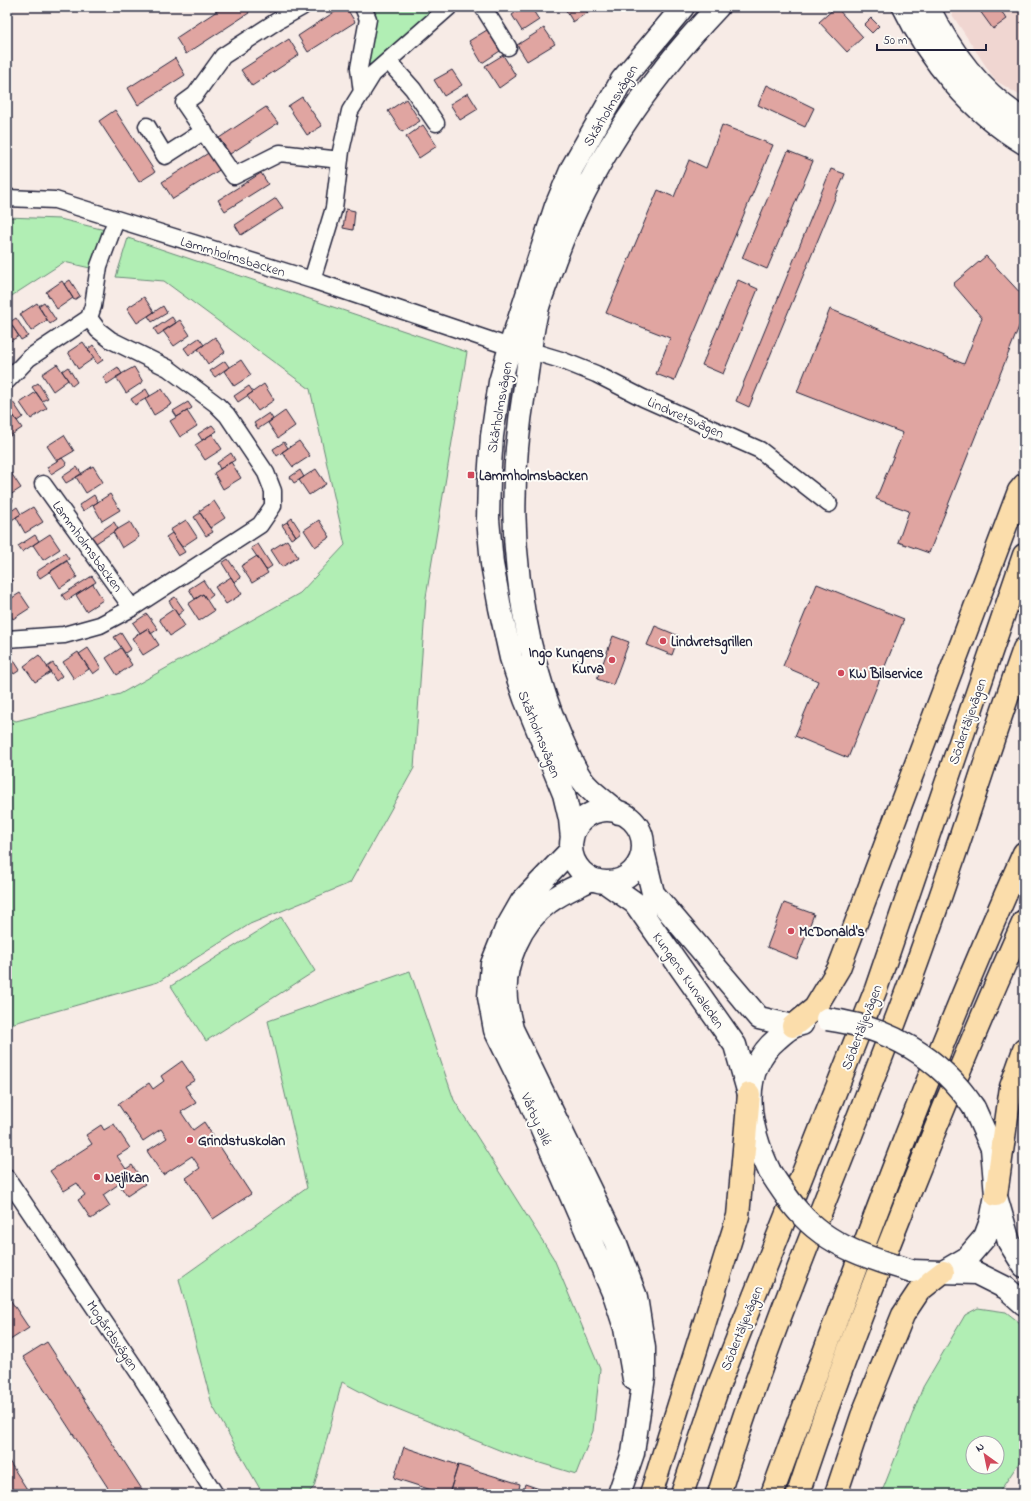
<svg xmlns="http://www.w3.org/2000/svg" width="1031" height="1501" viewBox="0 0 1031 1501" font-family="'Indie Flower',sans-serif">
	<style>
		.built { fill: #f0d6d1 }
		.green { fill: #b1eeb4; stroke: #6a8878; fill-rule: evenodd }
		.building { fill: #e0a5a1; stroke: #22223b }
		.lines { fill: none; stroke-linecap: round; stroke-linejoin: round }
		.street-casing { stroke: #22223b; stroke-width: 19 }
		.secondary-casing { stroke: #22223b; stroke-width: 25 }
		.highway-casing { stroke: #22223b; stroke-width: 25 }
		.street { stroke: #fdfcf7; stroke-width: 16 }
		.secondary { stroke: #fdfcf7; stroke-width: 22 }
		.highway { stroke: #fbddab; stroke-width: 22 }
		.secondary-bridge-casing { stroke: #22223b; stroke-width: 25; stroke-linecap: butt }
		.secondary-bridge { stroke: #fdfcf7; stroke-width: 22 }
		.poi-dot { fill: #d1495b; stroke: #fdfcf7; stroke-width: 1.5 }
		.labels { text-anchor: middle; stroke-width: 4; stroke-linejoin: round; paint-order: stroke }
		.street-label { font-size: 14px; fill: #22223b; stroke: #fdfcf7 }
		.poi-label { font-size: 14px; font-weight: bold; fill: #22223b; stroke: #fdfcf7; text-anchor: start }
	</style>
	<rect width="100%" height="100%" fill="#f7ebe6"/>
	<filter id="ink" filterUnits="userSpaceOnUse"><feTurbulence type="fractalNoise" baseFrequency=".025" numOctaves="2"/><feDisplacementMap in="SourceGraphic" scale="8" xChannelSelector="R" yChannelSelector="G"/><feConvolveMatrix kernelMatrix="1 2 1 2 8 2 1 2 1" color-interpolation-filters="sRGB"/></filter>
	<g filter="url(#ink)">
		<path class="built" d="M947 7H1024V98L995 80Z"/>
		<path class="green" d="M369 7H436L364 70Z
			M7 217 60 219 105 230 90 268 64 262 7 299Z
			M128 238 467 352 426 597 414 768 350 883 250 924 158 982 7 1025V717L16 721 120 694 300 593 345 545 310 389 164 281 116 277Z
			M281 917 315 971 206 1041 171 986Z
			M410 971 454 1100 554 1259 600 1369 593 1431 576 1474 504 1452 378 1401 342 1382 314 1487 307 1494H277L260 1489 212 1405 179 1279 307 1188 268 1021Z
			M978 1308 1006 1312 1024 1326V1455L998 1494H881L923 1387 965 1315ZM973 1443H997V1467H973Z"/>
		<path class="building" d="M223 7H246L249 13 186 54 176 38Z
			M265 7H276L269 12Z
			M342 7H346L355 22 308 52 298 36Z
			M523 7H531L539 20 522 31 512 15Z
			M564 7H590L591 10 573 22Z
			M836 7 863 37 847 52 819 22Z
			M977 7H998L1007 19 993 29Z
			M871 18 879 26 872 33 864 25Z
			M544 28 555 44 527 61 517 45Z
			M487 30 500 51 482 63 469 41Z
			M289 39 299 55 252 86 241 70Z
			M503 55 516 76 499 88 485 66Z
			M175 58 185 75 138 105 128 88Z
			M452 70 462 85 444 96 434 80Z
			M767 85 814 108 805 127 758 105Z
			M468 93 478 109 460 120 450 104Z
			M302 97 322 126 307 135 288 106Z
			M406 99 420 121 402 132 388 111Z
			M266 107 278 123 230 154 219 138Z
			M115 110 155 172 139 182 99 121Z
			M423 125 437 146 419 158 406 137Z
			M722 125 773 145 674 381 656 374 670 338 606 313 658 190 674 197 689 160 706 168Z
			M788 151 813 161 767 269 742 258Z
			M210 152 221 169 173 199 162 182Z
			M831 169 845 174 749 407 736 401Z
			M261 173 268 184 225 211 218 200Z
			M276 198 283 208 241 235 235 225Z
			M346 209 355 211 353 230 343 228Z
			M986 256 1024 297V314L929 553 898 542 909 511 876 499 903 433 797 392 830 309 964 364 982 318 953 284Z
			M70 280 80 296 74 300 64 284Z
			M738 280 758 289 723 374 702 365Z
			M62 281 73 298 57 309 46 292Z
			M144 297 154 312 137 323 127 308Z
			M44 302 56 320 50 324 38 306Z
			M37 303 47 320 31 331 20 314Z
			M163 306 167 313 152 322 148 316Z
			M172 317 176 323 158 335 154 329Z
			M16 318 28 336 21 340 10 322Z
			M7 319 19 336 7 343Z
			M180 320 190 335 174 346 163 331Z
			M215 337 225 352 208 364 198 349Z
			M199 338 204 345 189 355 184 348Z
			M83 342 94 358 78 369 68 352Z
			M93 345 103 360 97 364 88 349Z
			M241 360 251 375 234 386 224 371Z
			M225 361 229 367 215 377 210 371Z
			M57 364 68 380 53 391 42 374Z
			M68 367 77 382 72 386 62 371Z
			M118 367 122 374 107 384 103 377Z
			M134 367 143 382 126 393 116 377Z
			M38 383 48 398 42 401 32 387Z
			M264 384 274 400 258 411 247 396Z
			M249 386 253 392 238 402 234 396Z
			M146 389 150 396 135 405 131 399Z
			M162 389 172 404 154 415 145 399Z
			M36 392 47 408 31 419 20 403Z
			M13 402 23 417 17 421 7 406Z
			M188 402 192 408 177 417 173 411Z
			M187 411 197 426 180 437 170 421Z
			M285 411 295 426 278 438 268 423Z
			M11 412 22 428 7 438V414Z
			M269 413 273 419 258 429 254 423Z
			M212 425 217 431 202 440 198 434Z
			M212 434 222 449 205 460 195 445Z
			M64 435 74 451 57 461 47 446Z
			M299 441 310 456 293 467 282 452Z
			M284 442 288 448 277 456 273 449Z
			M231 453 235 460 220 469 217 463Z
			M62 458 67 464 51 474 47 467Z
			M231 462 241 478 223 489 214 473Z
			M93 466 103 482 86 493 76 477Z
			M77 467 82 474 66 483 62 477Z
			M316 469 326 484 309 495 299 480Z
			M300 470 304 477 294 483 290 477Z
			M11 473 21 488 7 497V475Z
			M110 494 120 510 102 521 93 505Z
			M94 495 98 502 83 511 79 505Z
			M10 496 13 501 7 505V497Z
			M214 501 225 518 210 528 199 511Z
			M17 507 21 514 7 523V514Z
			M33 507 43 522 25 533 16 517Z
			M200 513 213 532 206 536 194 517Z
			M292 518 301 532 296 536 287 522Z
			M186 520 197 537 182 547 170 530Z
			M319 520 330 537 315 547 304 530Z
			M114 522 118 529 96 543 92 537Z
			M130 522 139 537 122 548 113 532Z
			M287 522 296 536 291 539 282 525Z
			M172 533 185 552 178 556 166 537Z
			M50 534 60 549 43 560 33 545Z
			M35 535 39 541 22 552 18 546Z
			M287 540 298 557 282 567 271 550Z
			M258 544 272 566 266 570 251 548Z
			M65 553 69 559 40 578 36 572Z
			M257 556 268 573 252 583 241 566Z
			M228 559 241 578 234 582 222 563Z
			M67 561 77 577 60 588 50 572Z
			M7 573 12 581 7 584Z
			M92 576 96 582 66 601 62 595Z
			M231 577 242 594 226 604 215 587Z
			M203 580 213 595 207 600 203 594 195 599 189 589Z
			M93 584 103 600 86 611 76 595Z
			M817 584 904 619 848 758 795 736 818 681 783 666Z
			M20 593 30 608 13 619 7 610V601Z
			M203 594 214 611 199 621 188 604Z
			M175 597 184 610 178 615 169 601Z
			M174 609 185 626 170 636 159 619Z
			M147 614 158 629 151 634 148 628 140 633 133 623Z
			M655 626 679 636 672 655 647 645Z
			M148 628 159 645 143 655 132 638Z
			M121 633 131 649 125 653 114 637Z
			M613 636 629 642 613 685 597 679Z
			M88 648 101 668 93 674 79 654Z
			M121 648 132 665 117 675 106 658Z
			M78 652 89 669 74 679 63 662Z
			M39 655 51 672 35 682 24 666Z
			M11 656 20 670 14 674 7 664V659Z
			M53 663 62 676 56 681 47 667Z
			M7 664 12 671 7 675Z
			M784 903 814 914 797 959 767 947Z
			M182 1061 195 1080 185 1086 196 1103 181 1112 193 1130 204 1122 251 1194 213 1219 186 1178 200 1168 192 1156 163 1175 147 1151 167 1138 161 1129 143 1141 118 1104 149 1083 153 1089 164 1081 161 1076Z
			M114 1124 130 1148 117 1156 126 1169 132 1165 145 1184 127 1196 119 1184 103 1195 110 1206 91 1219 78 1200 85 1195 77 1183 64 1191 50 1171 92 1144 86 1135 101 1125 104 1130Z
			M7 1295 29 1328 7 1342Z
			M47 1342 145 1494H112L23 1357Z
			M404 1447 458 1465 449 1494H444L394 1478Z
			M7 1458 30 1494H7Z
			M458 1465 520 1484 518 1494H449Z
			M525 1484 554 1494H522Z"/>
		<g class="lines">
			<g class="street-casing">
				<path id="street" d="M302 7 277 21 223 56 195 95 184 103 234 176 280 153 340 160
					M483 7 508 47
					M388 61 413 89 436 123
					M362 93 359 68 368 19 363 7
					M147 126 165 156 204 131
					M7 198 55 200 312 280 510 347
					M312 280 334 208 341 151 350 111 373 74 449 7
					M531 351 561 360 596 374 643 398 760 450 829 504
					M7 381 29 358 89 318
					M43 484 132 608
					M7 639 64 635 100 625 132 608 260 525 273 506V491L266 473 227 415 216 404 168 368 111 340 98 330 89 318 93 306 99 266 116 220
					M7 1178 138 1372 215 1494"/>
			</g>
			<g class="secondary-casing">
				<path id="secondary" d="M904 7C930 61 972 112 1024 143
					M928 7C950 51 982 94 1024 120
					M571 846a36 36 0 1 1 72 0a36 36 0 1 1-72 0Z
					M619 813C608 804 595 795 585 784 577 774 571 761 566 749 550 715 539 680 530 643 510 554 510 476 525 386 529 361 531 335 537 311 540 298 546 285 550 273 585 172 645 84 718 7
					M572 839 570 819 564 794 525 699 511 658 500 608 492 564 488 519 489 480 492 436 500 382 510 347 556 206 572 168 622 80 683 7
					M571 850 522 901 506 929 492 964 489 997 495 1030 529 1099 615 1297 625 1328 634 1379
					M643 851 653 893 759 1018 793 1026
					M592 879C578 886 562 892 549 902 520 923 503 963 506 999 507 1009 510 1019 512 1029L615 1241 636 1297 644 1348V1377L633 1453 619 1494
					M605 882 635 903 735 1045 749 1094
					M770 1172C750 1131 736 1073 777 1039 785 1032 791 1026 802 1024
					M997 1200 1009 1242 1024 1266
					M912 1271 943 1272 967 1258 985 1237 991 1221 996 1195 992 1148 974 1108
					M943 1272 976 1273 1006 1288 1024 1304"/>
			</g>
			<g class="highway-casing">
				<path id="highway" d="M793 1026 815 1008 839 968 1019 491 1024 485
					M996 1195 1011 1087 1024 1050
					M651 1494 738 1216 749 1094
					M682 1494 718 1387 876 989 1024 555
					M719 1494C772 1320 847 1153 910 982 951 872 985 759 1024 649
					M772 1494C851 1278 930 1062 1024 853
					M798 1494C830 1396 867 1299 905 1204 943 1109 982 1014 1024 921
					M836 1494 862 1416 903 1315 919 1291 943 1272"/>
			</g>
			<use href="#street" class="street"/>
			<use href="#secondary" class="secondary"/>
			<use href="#highway" class="highway"/>
			<g class="secondary-bridge-casing">
				<path id="secondary-bridge" d="M827 1019C888 1027 940 1057 974 1108
					M770 1172C779 1185 788 1200 799 1212 828 1246 871 1259 912 1271"/>
			</g>
			<use href="#secondary-bridge" class="secondary-bridge"/>
		</g>
	</g>
	<g class="poi-dot">
		<rect x="467" y="471" width="8" height="8" rx="2"/>
		<circle cx="663" cy="641" r="4"/>
		<circle cx="612" cy="660" r="4"/>
		<circle cx="841" cy="673" r="4"/>
		<circle cx="791" cy="931" r="4"/>
		<circle cx="190" cy="1140" r="4"/>
		<circle cx="97" cy="1177" r="4"/>
	</g>
	<g class="labels">
		<g class="street-label">
			<text transform="translate(610 105) rotate(-59)" y="5">Skärholmsvägen</text>
			<text transform="translate(233 256) rotate(17)" y="5">Lammholmsbacken</text>
			<text transform="translate(499 407) rotate(-80)" y="5">Skärholmsvägen</text>
			<text transform="translate(686 417) rotate(24)" y="5">Lindvretsvägen</text>
			<text transform="translate(88 546) rotate(54)" y="5">Lammholmsbacken</text>
			<text transform="translate(967 721) rotate(-71)" y="5">Södertäljevägen</text>
			<text transform="translate(540 734) rotate(68)" y="5">Skärholmsvägen</text>
			<text transform="translate(689 980) rotate(55)" y="5">Kungens Kurvaleden</text>
			<text transform="translate(861 1027) rotate(-69)" y="5">Södertäljevägen</text>
			<text transform="translate(537 1119) rotate(66)" y="5">Vårby allé</text>
			<text transform="translate(741 1328) rotate(-68)" y="5">Södertäljevägen</text>
			<text transform="translate(113 1335) rotate(56)" y="5">Mogårdsvägen</text>
		</g>
		<g class="poi-label">
			<text x="479" y="480">Lammholmsbacken</text>
			<text x="671" y="646">Lindvretsgrillen</text>
			<text x="604" y="657" text-anchor="end">Ingo Kungens<tspan x="604" dy="16">Kurva</tspan></text>
			<text x="849" y="678">KW Bilservice</text>
			<text x="799" y="936">McDonald's</text>
			<text x="198" y="1145">Grindstuskolan</text>
			<text x="105" y="1182">Nejlikan</text>
		</g>
	</g>
	<rect width="1031" height="1501" fill="none" stroke="#fdfcf7" stroke-width="24"/>
	<rect x="12" y="12" width="1007" height="1477" fill="none" stroke="#22223b" stroke-width="1.5" filter="url(#ink)"/>
	<g transform="translate(985 1455) rotate(327)"><circle r="19" fill="#fdfcf7" stroke="#a5a5ac"/>
	<path d="M0-3L7 15L0 10L-7 15Z" fill="#d1495b"/>
	<text y="-6" font-size="11" font-weight="bold" text-anchor="middle" fill="#22223b">N</text>
	</g>
	<path d="M877 44v6h109v-6" fill="none" stroke="#22223b" stroke-width="2"/>
	<text x="883" y="44" font-size="12" fill="#22223b" stroke="#fdfcf7" stroke-width="3" paint-order="stroke">50 m</text>
</svg>
